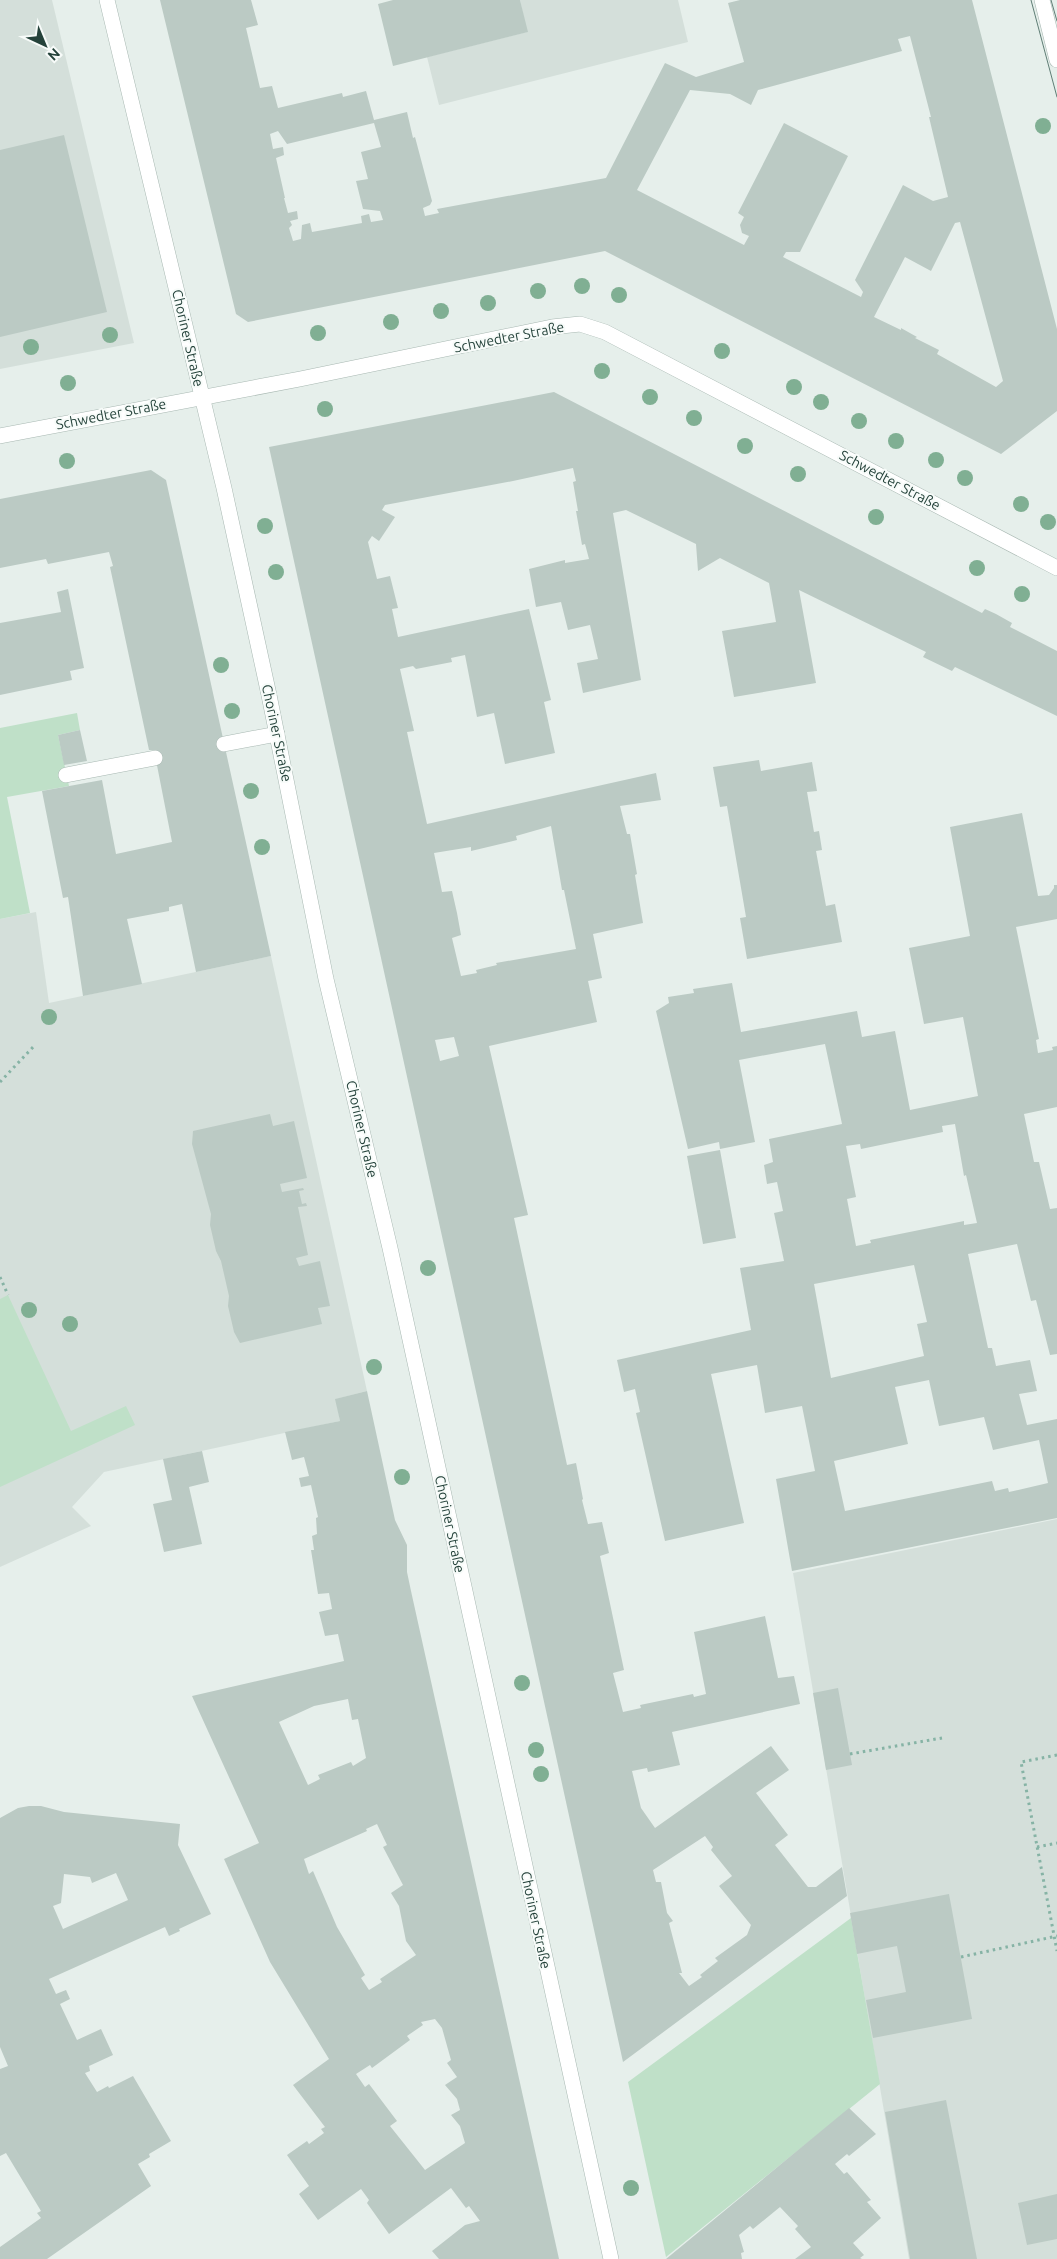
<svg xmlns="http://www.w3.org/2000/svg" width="1057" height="2259" viewBox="0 0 1057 2259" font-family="Ubuntu,sans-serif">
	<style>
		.built { fill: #d4dfda }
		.green { fill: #bfe0c8 }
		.building { fill: #bbcac4; fill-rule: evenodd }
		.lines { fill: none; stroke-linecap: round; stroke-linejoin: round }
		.service-casing { stroke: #a8b8b2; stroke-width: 16 }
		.minor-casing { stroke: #a8b8b2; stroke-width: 16 }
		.tertiary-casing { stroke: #a8b8b2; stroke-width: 16 }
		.path { stroke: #86b3a5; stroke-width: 3; stroke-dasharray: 2.5 4; stroke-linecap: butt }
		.service { stroke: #fff; stroke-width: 15 }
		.minor { stroke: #fff; stroke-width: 15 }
		.tertiary { stroke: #fff; stroke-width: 15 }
		.tram { stroke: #5f7d75; stroke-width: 1 }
		.tree { fill: #80af93 }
		.labels { text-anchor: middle; stroke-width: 4; stroke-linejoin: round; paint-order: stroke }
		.street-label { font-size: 14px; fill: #24423a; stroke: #f7fbf9 }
	</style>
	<rect width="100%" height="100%" fill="#e6efeb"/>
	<path class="built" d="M0 0H52L134 343 0 369Z
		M520 0H678L688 42 439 105 427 57 527 32Z
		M36 912 49 1003 271 956 367 1391 336 1399 340 1421 104 1472 72 1507 91 1526 0 1567V919Z
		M1057 1519V2259H909L793 1573Z"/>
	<path class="green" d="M77 713 80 730 58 735 69 786 7 797 30 913 0 919V728Z
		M8 1295 71 1431 126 1406 135 1425 0 1487V1299Z
		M851 1918 880 2084 666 2257 628 2082Z"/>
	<path class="building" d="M160 0H251L258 25 246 28 260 88 272 86 278 108 342 93 343 97 366 91 374 120 407 112 413 138 415 137 432 201 430 205 423 208 425 216 439 213 437 209 606 178 665 63 696 77 744 62 728 3 740 0H972L1057 329V411L1001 454 605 251 248 322 236 314ZM910 36 931 117H929L948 197 933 201 903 185 855 280 863 292 861 297 783 257 786 252H800L848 156 784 123 738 213 744 217 740 225 742 233 749 236 744 245 637 190 690 90 730 94 751 105 758 90 902 51 898 39ZM374 123 381 147 361 152 368 179 356 181 363 209 380 211 383 220 371 222 369 214 361 216 362 223 312 232 310 223 302 225 301 239 293 241 289 228 292 225 290 221 298 219 297 211 288 213 284 198H285L276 158 284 155 283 147 273 149 270 134 278 131 287 144ZM960 222 1003 381 996 387 937 354 939 350 915 338 917 337 901 328V330L874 317 905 257 931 271 955 223Z
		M393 0H520L528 32 393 66 378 4Z
		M64 135 107 312 0 337V150Z
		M554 392 982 613 985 609 996 614 1012 623 1010 627 1057 651V716L955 667 952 671 923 657 926 652 799 590 816 683 734 697 722 631 776 622 769 583 720 558 698 571 696 544 626 510 613 513 641 680 583 693 577 663 598 659 590 625 568 630 561 602 536 607 529 569 565 560V563L589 559 585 544 582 545 576 511H578L573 482 576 481 573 468 513 481 385 505 382 510 395 517 379 541 372 536 368 542 377 579 390 576 398 608 392 609 398 637 529 609 551 700 544 702 555 753 505 764 494 713 477 717 465 655 451 658 452 662 416 669 413 666 400 669 414 731 407 732 427 824 656 773 661 800 620 806 627 834H630L637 874 635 875 643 923 593 934 602 978 588 981 597 1022 489 1046 528 1215 514 1218 567 1465 576 1463 583 1499 582 1500 588 1524 602 1522 609 1553 600 1556 624 1670 613 1673 623 1712 641 1708 640 1705 693 1694 694 1697 706 1694 694 1632 765 1616 778 1678 794 1676 800 1704 672 1732 680 1765 648 1772 647 1768 632 1771 641 1808 655 1828 771 1746 789 1770 756 1793 788 1835 775 1845 808 1887H816L842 1867 847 1896 623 2062 269 447ZM551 826 562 890H564L576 949 496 963 497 965 476 970 477 973 461 976 452 938 461 935 457 913 452 891 442 892 434 853 471 847V851L517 840 516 836ZM454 1037 459 1056 440 1061 435 1040ZM705 1836 713 1847 711 1850 732 1876 719 1886 751 1925 747 1935 715 1958 718 1961 700 1975 702 1977 689 1986 679 1973H682L669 1923 673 1921 667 1913 661 1882H656L653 1870Z
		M151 470 166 480 271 956 196 972 182 904 169 907V911L127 919 142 984 83 996 68 897 63 898 42 791 102 780 116 854 172 842 154 750H149L110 567 113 566 109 552 48 564 46 559 0 568V499Z
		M68 589 84 668 70 671 72 680 0 695V623L61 612 57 592Z
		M80 730 87 761 64 765 58 735Z
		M759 760 761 771 812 762 817 791 807 792 814 832 819 831 822 850 816 851 826 906 835 904 842 942 747 959 740 918 746 917 727 806 720 807 713 767Z
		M1022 813 1038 896 1049 895 1054 888V885H1057V919L1016 927 1039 1039 1036 1040 1038 1053 1053 1050 1052 1047 1057 1046V1107L1024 1114 1034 1162H1039L1050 1209 1057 1208V1354L1050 1355 1036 1300 1031 1301 1017 1244 968 1254 988 1348H992L996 1366 1030 1360 1037 1391 1019 1394 1027 1425 1057 1419V1518L792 1571 776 1479 815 1471 802 1406 765 1413 757 1365 711 1374 744 1523 665 1541 636 1413 640 1412 635 1389 624 1392 617 1360 751 1330 740 1268 784 1261 774 1213 783 1211 777 1182 767 1184 764 1165 773 1162 769 1139 842 1124 825 1044 739 1060 755 1142 720 1149 719 1142 688 1149 656 1011 669 1003 668 997 694 993 693 989 732 983 741 1032 857 1011 862 1037 895 1031 910 1110 978 1096 963 1017 924 1024 909 948 970 936 950 827ZM955 1124 964 1176 966 1175 977 1223 964 1225V1221L870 1240 871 1243 856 1246 847 1199 856 1197 846 1146 860 1144 861 1149 943 1132 942 1126ZM914 1265 927 1322 917 1324 924 1356 831 1378 814 1284ZM929 1380 939 1426 984 1417 993 1450 1039 1440 1048 1483 1009 1492 1008 1488 995 1491 992 1481 845 1511 834 1461 908 1444 895 1387Z
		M270 1114 273 1126 294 1121 307 1178 280 1184 282 1192 303 1188 304 1190 299 1191 302 1204 306 1203 307 1206 298 1207 308 1255 296 1258 299 1266 320 1261 330 1306 318 1308 322 1324 240 1343 234 1332 228 1306 229 1296 221 1261 216 1251 210 1225 211 1214 192 1144 193 1131Z
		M720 1150 736 1238 703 1244 687 1156Z
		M367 1391 395 1520 407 1545V1572L411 1591 559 2259H439L432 2251 465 2225 480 2221 469 2206 466 2208 451 2188 389 2234 367 2203 369 2200 361 2189 318 2220 299 2194 309 2186 287 2155 307 2141 309 2144 324 2133 321 2129 325 2127 293 2085 329 2059 270 1962 224 1859 259 1843 192 1696 344 1661 338 1634 325 1636 319 1612 332 1609 329 1593 318 1594 311 1550H314L312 1536 317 1534 316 1518 318 1517 311 1485 301 1487 299 1478 309 1476 304 1457 292 1460 285 1432 340 1421 335 1399ZM348 1699 352 1720 358 1719 366 1758 353 1766 351 1762 318 1775 320 1779 308 1785 279 1722 314 1706ZM377 1824 387 1845 383 1847 403 1885 391 1893 399 1906 406 1941 416 1955 380 1979 382 1982 369 1990 361 1978 365 1975 337 1927 313 1871 309 1874 304 1859 367 1831 366 1829ZM435 2019 442 2028 451 2060 447 2063 457 2077 445 2085 457 2099 460 2110 451 2115 460 2126 465 2143 425 2170 390 2126 397 2121 369 2084 365 2087 356 2074 370 2065 372 2068 410 2040 407 2036 423 2025 421 2022Z
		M202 1451 209 1482 189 1487 202 1544 164 1552 153 1504 172 1500 163 1459Z
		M838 1688 852 1765 826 1770 813 1693Z
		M29 1806H41L64 1812 180 1824 178 1845 211 1914 179 1929 180 1931 169 1936 165 1927 49 1979 56 1994 66 1990 70 1999 60 2004 77 2040 101 2029 113 2055 89 2066 90 2071 85 2073 97 2092 108 2086 109 2088 133 2076 171 2141 149 2154 150 2157 138 2164 151 2186 47 2259H0V2247L41 2218 37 2213 41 2211 6 2153 0 2156V2069L8 2066 0 2047V1818L18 1808ZM116 1873 128 1900 63 1929 53 1906 61 1903 64 1874 90 1877 92 1883Z
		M949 1894 972 2019 873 2038 866 2000 906 1992 897 1946 857 1954 850 1913Z
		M946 2100 977 2259H910L885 2112Z
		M849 2108 876 2134 849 2156 847 2154 835 2164 844 2174 847 2172 871 2200 867 2202 881 2218 853 2243 864 2255 860 2258 862 2259H795L811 2247 795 2229 798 2226 780 2207 753 2229 750 2226 739 2235 744 2252 741 2253 742 2259H666Z
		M1057 2194V2239L1027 2245 1018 2203Z"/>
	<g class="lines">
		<g class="service-casing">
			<path id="service" d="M224 744 277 734
				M66 775 155 758"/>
		</g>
		<g class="minor-casing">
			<path id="minor" d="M107 0 224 488 269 695 326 979 390 1248 611 2259
				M0 436 300 379 552 327 580 324 605 332 1057 568"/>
		</g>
		<g class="tertiary-casing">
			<path id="tertiary" d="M1042 0 1057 60"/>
		</g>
		<path class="path" d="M0 1082 35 1045
			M0 1277 8 1295
			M850 1754 942 1738
			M1057 1755 1021 1762 1057 1951
			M1037 1847 1057 1843
			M961 1957 1057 1936"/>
		<use href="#service" class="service"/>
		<use href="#minor" class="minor"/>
		<use href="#tertiary" class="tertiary"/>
		<path class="tram" d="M1031 0 1057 97
			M1051 0 1057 21"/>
	</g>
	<g class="tree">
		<circle cx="1043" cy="126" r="8"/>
		<circle cx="582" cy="286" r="8"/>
		<circle cx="538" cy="291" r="8"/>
		<circle cx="619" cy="295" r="8"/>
		<circle cx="488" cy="303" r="8"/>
		<circle cx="441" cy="311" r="8"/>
		<circle cx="391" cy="322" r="8"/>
		<circle cx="318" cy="333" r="8"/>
		<circle cx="110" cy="335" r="8"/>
		<circle cx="31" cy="347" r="8"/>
		<circle cx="722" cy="351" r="8"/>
		<circle cx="602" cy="371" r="8"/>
		<circle cx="68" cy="383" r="8"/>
		<circle cx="794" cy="387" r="8"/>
		<circle cx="650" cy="397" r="8"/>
		<circle cx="821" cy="402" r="8"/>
		<circle cx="325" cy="409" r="8"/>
		<circle cx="694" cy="418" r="8"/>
		<circle cx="859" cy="421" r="8"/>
		<circle cx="896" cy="441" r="8"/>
		<circle cx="745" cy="446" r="8"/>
		<circle cx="936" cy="460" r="8"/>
		<circle cx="67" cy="461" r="8"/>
		<circle cx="798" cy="474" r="8"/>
		<circle cx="965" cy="478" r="8"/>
		<circle cx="1021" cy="504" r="8"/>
		<circle cx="876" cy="517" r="8"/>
		<circle cx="1048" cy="522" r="8"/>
		<circle cx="265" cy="526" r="8"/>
		<circle cx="977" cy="568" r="8"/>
		<circle cx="276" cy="572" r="8"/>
		<circle cx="1022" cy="594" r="8"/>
		<circle cx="221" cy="665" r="8"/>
		<circle cx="232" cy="711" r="8"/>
		<circle cx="251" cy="791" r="8"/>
		<circle cx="262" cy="847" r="8"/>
		<circle cx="49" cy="1017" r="8"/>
		<circle cx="428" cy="1268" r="8"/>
		<circle cx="29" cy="1310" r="8"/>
		<circle cx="70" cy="1324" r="8"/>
		<circle cx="374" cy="1367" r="8"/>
		<circle cx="402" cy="1477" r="8"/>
		<circle cx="522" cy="1683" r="8"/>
		<circle cx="536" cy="1750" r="8"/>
		<circle cx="541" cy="1774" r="8"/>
		<circle cx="631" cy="2188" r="8"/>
	</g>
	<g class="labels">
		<g class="street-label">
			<text transform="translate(509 337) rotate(-11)" y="5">Schwedter Straße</text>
			<text transform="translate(188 338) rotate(77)" y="5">Choriner Straße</text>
			<text transform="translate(111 414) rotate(-11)" y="5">Schwedter Straße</text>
			<text transform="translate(890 480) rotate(28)" y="5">Schwedter Straße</text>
			<text transform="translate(277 733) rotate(78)" y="5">Choriner Straße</text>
			<text transform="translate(362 1129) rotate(77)" y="5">Choriner Straße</text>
			<text transform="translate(450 1524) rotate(78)" y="5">Choriner Straße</text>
			<text transform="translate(536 1920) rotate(78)" y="5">Choriner Straße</text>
		</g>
	</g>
	<g transform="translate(45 45) rotate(136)" stroke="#f7fbf9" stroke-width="4" paint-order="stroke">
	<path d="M0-4L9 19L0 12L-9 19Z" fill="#24423a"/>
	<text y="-8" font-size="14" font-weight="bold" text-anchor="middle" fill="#24423a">N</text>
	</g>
</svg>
